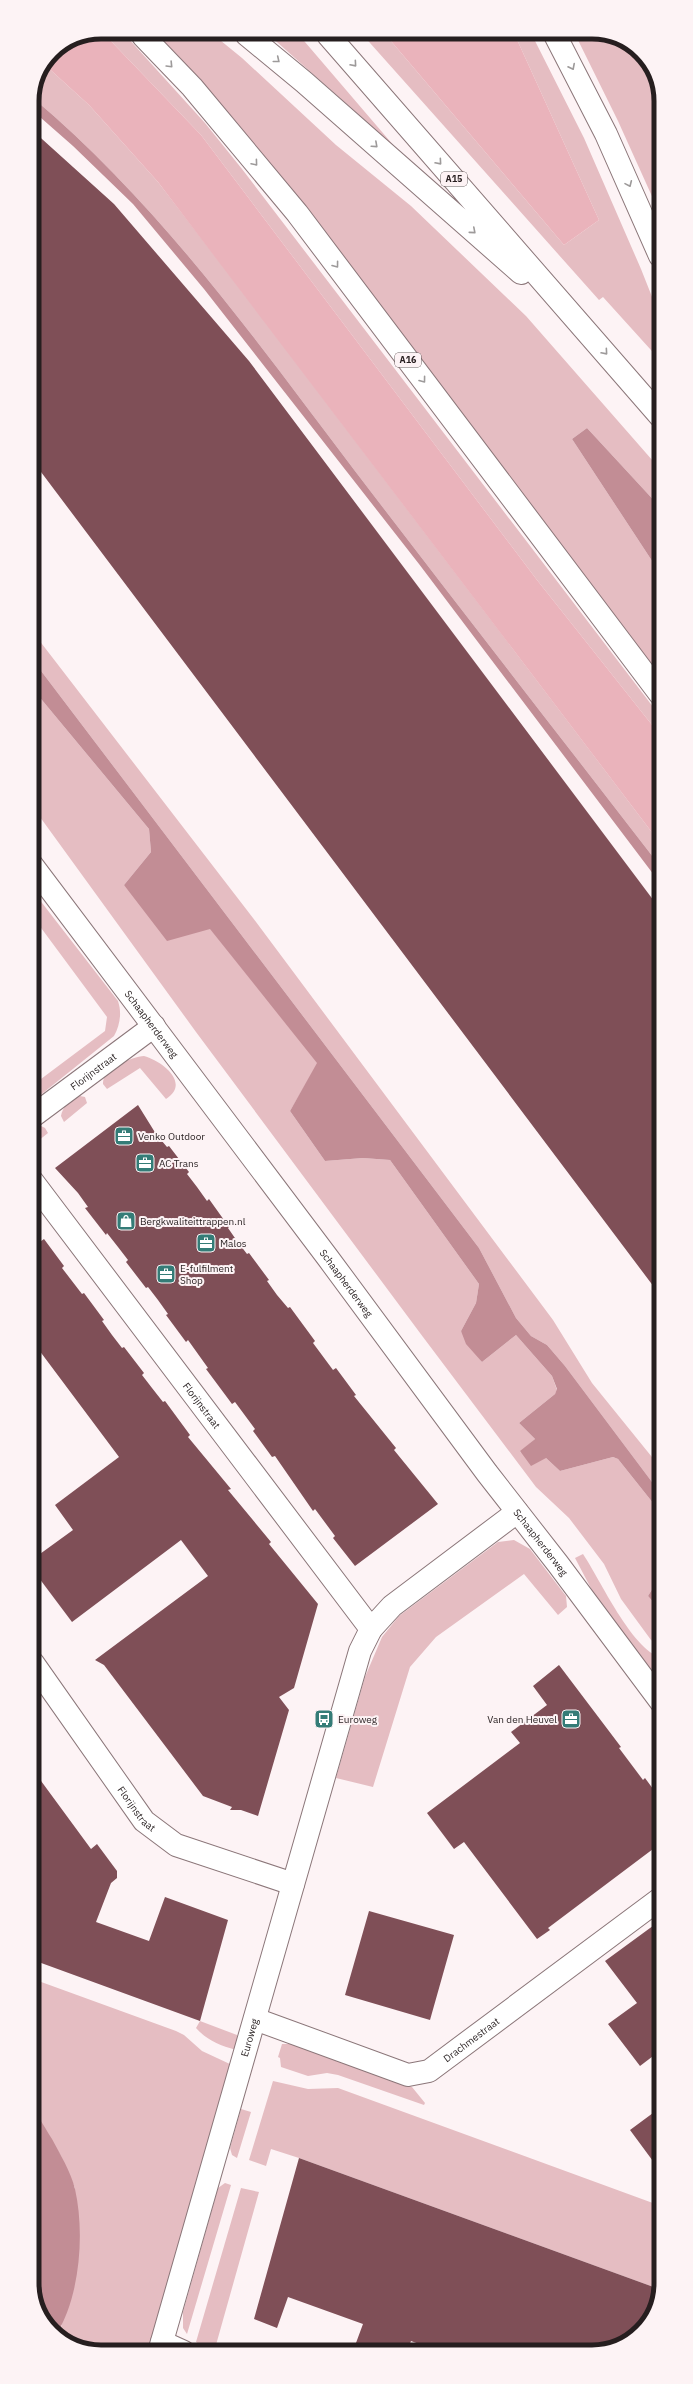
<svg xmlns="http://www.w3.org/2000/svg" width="693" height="2384" viewBox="0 0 693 2384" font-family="'IBM Plex Sans',sans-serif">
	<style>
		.green { fill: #e5bdc2 }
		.forest { fill: #eab3bb }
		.water { fill: #c28d95 }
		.building { fill: #7f4f57 }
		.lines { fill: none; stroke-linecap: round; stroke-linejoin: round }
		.minor-casing { stroke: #8b7679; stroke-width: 24 }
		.highway-casing { stroke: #8b7679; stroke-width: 24 }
		.minor { stroke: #fff; stroke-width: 22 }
		.highway { stroke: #fff; stroke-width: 22 }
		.oneway { stroke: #9d9a9a }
		.labels { text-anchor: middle; stroke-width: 4; stroke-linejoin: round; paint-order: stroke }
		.shield { fill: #fdf3f5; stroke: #665e5f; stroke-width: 1 }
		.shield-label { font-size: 9px; font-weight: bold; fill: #261e1f }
		.street-label { font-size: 10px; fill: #261e1f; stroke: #fdf3f5 }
		.poi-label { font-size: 10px; fill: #261e1f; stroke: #fdf3f5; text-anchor: start }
		.rim { fill: none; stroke: #261e1f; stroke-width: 5 }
	</style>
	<rect width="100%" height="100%" fill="#fdf3f5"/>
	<path class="green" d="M574 32H597L638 49 660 87V214L618 121Z
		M514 33H531L584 138 641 269 660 317V360L603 297 599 300 362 34H385L564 245 599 220Z
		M269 35H299L394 146Z
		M153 36H215L242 58 336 145 411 206 526 316 660 469V507L587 428 572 439 660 573V678Z
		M107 37H127L205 123 242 169 660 716V735L537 580 201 135Z
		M44 64 89 105 158 182 225 269 660 843V866C558 734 456 603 355 471 255 339 160 205 33 98L37 74Z
		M32 631 253 918 553 1320 592 1383 660 1467 661 1494 565 1366 547 1345 531 1336 516 1318 479 1248 32 659Z
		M32 688 149 829 151 852 124 885 210 928 318 1063 290 1111 325 1161 363 1158 390 1160 479 1284 476 1303 461 1331 482 1362 516 1335 552 1376 557 1390 555 1394 519 1423 535 1439 520 1452 546 1458 560 1471 613 1457 618 1459 661 1513V1575L648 1596 661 1611V1646L651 1640 621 1599 604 1564 569 1518 536 1487 423 1337 196 1032 32 806Z
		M32 890 118 1001C122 1013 120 1025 114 1036L33 1101V1085L105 1031 107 1017 33 917Z
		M144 1056C162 1061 191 1083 166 1099L140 1068 107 1089 103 1084C102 1069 132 1057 144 1056Z
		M80 1096 85 1097 87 1103 64 1122 61 1116C62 1107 71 1099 80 1096Z
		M41 1126 45 1128 48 1133 33 1145V1130Z
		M514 1540 530 1549 566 1596 567 1607 558 1615 524 1574 436 1637 410 1667 373 1787 336 1778 365 1677 382 1637 399 1616 498 1542Z
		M583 1554C601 1581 631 1648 661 1658V1683L656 1680 594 1594 575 1558Z
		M33 1979 176 2031 184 2035 202 2051 232 2065 148 2352H96L56 2335 62 2325 75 2188 61 2156 33 2111Z
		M200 2021 237 2035 238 2041 236 2050C219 2045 208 2041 196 2028Z
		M282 2044H294L412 2087 425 2103 424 2105 338 2075 327 2073 308 2076 281 2067 280 2058 278 2057Z
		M273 2081 308 2089 338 2088 661 2206 659 2289 299 2158 271 2149 266 2166 249 2160Z
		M241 2109 251 2112 237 2158 232 2155 230 2148Z
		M225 2183 231 2185 187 2334 183 2328V2312L218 2188Z
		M241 2188 259 2192 214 2352H211L196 2342Z"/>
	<path class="forest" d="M514 33 599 220 564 245 385 34Z
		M74 37H107L201 135 537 580 660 735V843L158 182 89 105 44 64 52 52Z"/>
	<path class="water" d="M33 98C160 205 255 339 355 471 456 603 558 734 660 866V883L419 564 204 289 133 204 73 146 32 110Z
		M587 428 660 507V573L572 439Z
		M32 659 479 1248 516 1318 531 1336 547 1345 565 1366 661 1494V1513L618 1459 613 1457 560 1471 546 1458 531 1466 520 1451 535 1439 519 1423 555 1394 557 1389 552 1376 516 1335 482 1362 466 1344 461 1331 476 1303 479 1284 390 1160 363 1158 325 1161 290 1111 317 1063 210 929 167 941 124 885 151 852 149 829 32 688Z
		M661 1575V1611L648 1596Z
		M33 2111C41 2119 46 2130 52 2139 60 2154 71 2172 75 2189 85 2233 80 2297 56 2335L33 2297Z"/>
	<path class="building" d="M32 130 114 204 249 361 660 909V1295L32 460Z
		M138 1105 156 1134 167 1147 169 1146 189 1172 187 1174 197 1187 207 1201 209 1199 229 1227 228 1228 237 1241 247 1254 249 1253 269 1280 267 1281 277 1295 288 1308 290 1307 315 1341 313 1343 333 1370 336 1368 356 1395 354 1396 396 1448 394 1450 438 1504 355 1566 333 1538 335 1536 315 1509 313 1511 275 1456 272 1457 253 1431 255 1429 235 1402 232 1404 206 1369 208 1368 188 1340 186 1342 166 1315 168 1314 158 1300 148 1287 146 1288 126 1262 128 1260 118 1247 107 1233 106 1235 85 1208 88 1207 78 1193 55 1168Z
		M44 1239 64 1266 62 1268 82 1294 84 1293 104 1320 102 1321 112 1335 122 1348 124 1347 144 1373 142 1375 152 1388 163 1402 165 1401 190 1435 188 1437 231 1489 228 1490 271 1542 269 1544 318 1604 294 1688 279 1697 289 1710 258 1816 241 1810H230L232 1807 203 1796 104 1665 95 1660 208 1576 181 1540 72 1622 33 1570V1559L73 1530 55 1505 119 1457 33 1342V1247Z
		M559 1665 621 1747 619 1748 643 1780 645 1778 656 1793 654 1795 661 1804V1843L548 1928 550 1930 537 1939 464 1842 454 1849 427 1813 520 1743 511 1732 547 1705 533 1686Z
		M33 1770 91 1849 97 1844 117 1871V1878L111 1883 96 1922 149 1941 165 1897 228 1920 200 2021 33 1960Z
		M369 1911 454 1935 430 2020 345 1995Z
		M661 1920V2050L640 2066 608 2024 637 2003 605 1961Z
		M653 2113 661 2124V2172L630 2130Z
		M299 2158 659 2289 647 2325 606 2351H438L411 2341 407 2351H353L363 2324 288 2297 277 2328 254 2319Z"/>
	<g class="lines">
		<g class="minor-casing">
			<g id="minor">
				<path id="s1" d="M32 865 328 1258 487 1473 558 1564 661 1702"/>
				<path id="s2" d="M33 1116 154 1026"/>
				<path id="s3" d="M33 1182 371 1629"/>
				<path id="s4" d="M33 1663 144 1821 176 1845 293 1884"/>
				<path id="s5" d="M255 2019 408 2075 429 2071 661 1898"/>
				<path d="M162 2342 184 2352"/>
				<path id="s6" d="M159 2352 360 1651 371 1629 392 1606 517 1512"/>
			</g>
		</g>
		<g class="highway-casing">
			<path id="highway" d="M554 33 606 134 660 256
				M247 35 304 82 521 273
				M328 35 660 416
				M143 36 192 87 297 213 660 694"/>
		</g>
		<use href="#minor" class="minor"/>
		<use href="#highway" class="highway"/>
	</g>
	<defs><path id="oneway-chevron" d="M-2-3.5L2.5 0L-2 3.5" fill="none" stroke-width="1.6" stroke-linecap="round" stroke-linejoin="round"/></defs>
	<g class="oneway">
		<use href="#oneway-chevron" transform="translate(277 60) rotate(39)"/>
		<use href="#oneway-chevron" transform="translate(354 64) rotate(49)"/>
		<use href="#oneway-chevron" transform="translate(170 65) rotate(46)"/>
		<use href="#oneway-chevron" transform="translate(572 67) rotate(63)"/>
		<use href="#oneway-chevron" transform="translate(375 145) rotate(42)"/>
		<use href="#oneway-chevron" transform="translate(439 162) rotate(49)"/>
		<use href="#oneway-chevron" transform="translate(255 163) rotate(50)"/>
		<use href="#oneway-chevron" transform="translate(629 184) rotate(66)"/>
		<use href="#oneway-chevron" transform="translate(473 231) rotate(41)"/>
		<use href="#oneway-chevron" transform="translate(336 265) rotate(53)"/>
		<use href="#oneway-chevron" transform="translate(605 352) rotate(49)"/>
		<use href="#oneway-chevron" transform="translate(423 380) rotate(53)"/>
	</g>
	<defs>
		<g id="office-square" transform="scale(1)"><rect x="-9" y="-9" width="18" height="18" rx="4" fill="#347c77" stroke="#fdf3f5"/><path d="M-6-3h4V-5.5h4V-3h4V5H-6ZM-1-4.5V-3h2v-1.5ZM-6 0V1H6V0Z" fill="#fff"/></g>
		<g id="shop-square" transform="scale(1)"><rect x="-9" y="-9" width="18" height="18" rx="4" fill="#347c77" stroke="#fdf3f5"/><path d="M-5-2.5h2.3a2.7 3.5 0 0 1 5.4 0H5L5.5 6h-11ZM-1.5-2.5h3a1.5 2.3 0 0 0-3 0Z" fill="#fff"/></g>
		<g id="bus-square" transform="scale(1)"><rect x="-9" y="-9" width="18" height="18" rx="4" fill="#347c77" stroke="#fdf3f5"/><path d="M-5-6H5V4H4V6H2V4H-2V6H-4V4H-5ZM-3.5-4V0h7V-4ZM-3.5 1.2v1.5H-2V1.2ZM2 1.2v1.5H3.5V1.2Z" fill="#fff"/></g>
	</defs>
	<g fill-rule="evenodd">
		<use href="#office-square" x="124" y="1136"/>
		<use href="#office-square" x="145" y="1163"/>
		<use href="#shop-square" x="126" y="1221"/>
		<use href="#office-square" x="206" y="1243"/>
		<use href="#office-square" x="166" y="1274"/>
		<use href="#bus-square" x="324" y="1719"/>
		<use href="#office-square" x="571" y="1719"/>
	</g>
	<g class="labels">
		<g class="shield">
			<rect x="441" y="172" width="26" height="14" rx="3"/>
			<rect x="395" y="353" width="26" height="14" rx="3"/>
		</g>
		<g class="shield-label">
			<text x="454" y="182">A15</text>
			<text x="408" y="363">A16</text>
		</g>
		<g class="street-label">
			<text dy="4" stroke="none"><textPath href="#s1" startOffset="199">Schaapherderweg</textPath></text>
			<text dy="4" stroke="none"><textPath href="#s2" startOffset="75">Florijnstraat</textPath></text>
			<text dy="4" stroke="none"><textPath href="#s1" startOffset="523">Schaapherderweg</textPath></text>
			<text dy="4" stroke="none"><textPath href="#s3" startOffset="280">Florijnstraat</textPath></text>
			<text dy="4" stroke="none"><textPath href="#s1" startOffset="847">Schaapherderweg</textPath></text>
			<text dy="4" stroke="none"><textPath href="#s4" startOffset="179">Florijnstraat</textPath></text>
			<text dy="4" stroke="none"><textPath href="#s6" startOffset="327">Euroweg</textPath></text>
			<text dy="4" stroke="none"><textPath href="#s5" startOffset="237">Drachmestraat</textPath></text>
		</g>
		<g class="poi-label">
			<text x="138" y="1140">Venko Outdoor</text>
			<text x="159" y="1167">AC Trans</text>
			<text x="140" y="1225">Bergkwaliteittrappen.nl</text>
			<text x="220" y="1247">Malos</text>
			<text x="180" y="1272">E-fulfilment<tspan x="180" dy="12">Shop</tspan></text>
			<text x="338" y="1723">Euroweg</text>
			<text x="557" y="1723" text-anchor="end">Van den Heuvel</text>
		</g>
	</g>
	<path d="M0 0H693V2384H0ZM101 39H592A62 62 0 0 1 654 101V2283A62 62 0 0 1 592 2345H101A62 62 0 0 1 39 2283V101A62 62 0 0 1 101 39Z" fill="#fdf3f5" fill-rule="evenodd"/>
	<path class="rim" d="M101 39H592A62 62 0 0 1 654 101V2283A62 62 0 0 1 592 2345H101A62 62 0 0 1 39 2283V101A62 62 0 0 1 101 39Z"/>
</svg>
